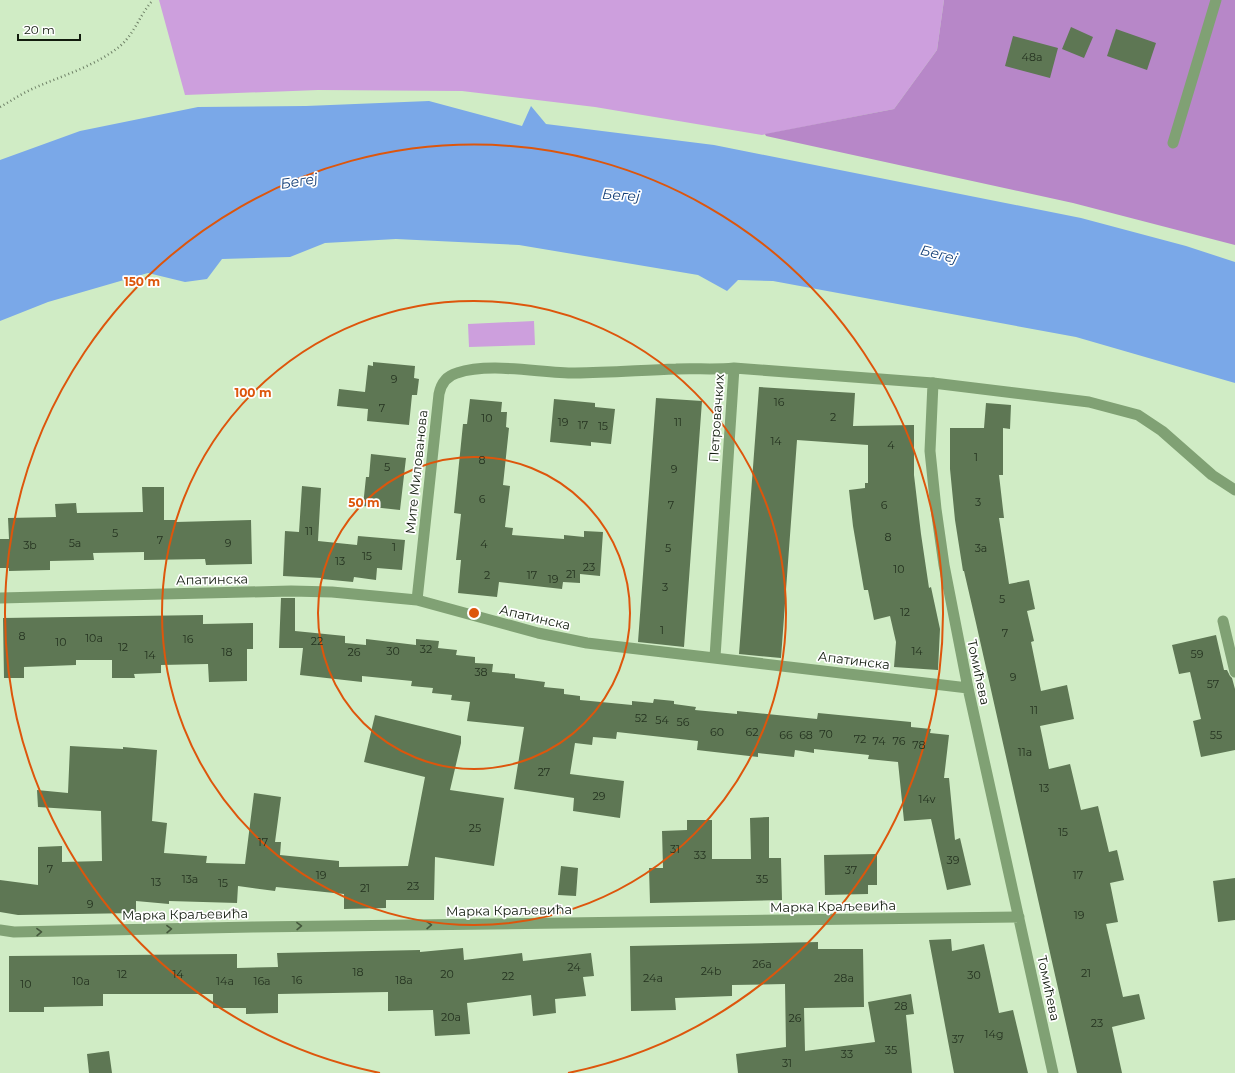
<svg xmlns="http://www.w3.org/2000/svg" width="1235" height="1073" viewBox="0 0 1235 1073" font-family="Montserrat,sans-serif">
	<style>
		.green { fill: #cd9fdd }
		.forest { fill: #b787c8 }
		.water { fill: #7aa8e8 }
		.building { fill: #5e7754 }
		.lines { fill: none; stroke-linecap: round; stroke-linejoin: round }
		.path { stroke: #6f8167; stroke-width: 2.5; stroke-dasharray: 1 3; stroke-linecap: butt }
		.service { stroke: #80a174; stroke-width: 11 }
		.minor { stroke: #80a174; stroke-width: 11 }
		.oneway { stroke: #44583c }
		.ring { fill: none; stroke: #dd560c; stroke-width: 2 }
		.labels { text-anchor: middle; stroke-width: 3.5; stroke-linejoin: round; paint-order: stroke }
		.number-label { font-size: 11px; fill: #253320 }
		.street-label { font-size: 13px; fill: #121c0e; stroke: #fff }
		.water-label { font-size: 14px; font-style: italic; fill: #103c75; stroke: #fff }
		.centre { fill: #dd560c; stroke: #fff; stroke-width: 2 }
		.ring-label { font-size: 12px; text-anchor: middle; font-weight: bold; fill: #dd560c; stroke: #fff; stroke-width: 3.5; stroke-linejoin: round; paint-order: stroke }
	</style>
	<rect width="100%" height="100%" fill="#d0ecc5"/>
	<path class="green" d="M159 0H944L937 50 894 109 762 135 595 107 462 91 318 90 185 95Z
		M534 321 535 345 469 347 468 324Z"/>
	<path class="forest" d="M944 0H1235V245L1073 203 766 136 765 134 894 109 937 50Z"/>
	<path class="water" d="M429 101 522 126 531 106 546 124 714 145 1081 218 1186 246 1235 262V383L1076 337 773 281 738 280 727 291 698 275 519 245 396 239 325 243 290 257 222 259 207 279 185 282 148 273 48 302 0 321V160L80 131 198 107 306 106Z"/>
	<path class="building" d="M1071 27 1093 37 1084 58 1062 49Z
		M1116 29 1156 43 1147 70 1107 56Z
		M1013 36 1058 48 1050 78 1005 66Z
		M373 362 415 366 414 378 419 379 417 395H412L409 425 367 421 368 409 337 406 339 389 365 392 368 365 373 366Z
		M759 387 855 393 853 426 914 425V475L921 534 929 588 931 587 940 629 938 670 894 667 896 642 890 616 874 620 868 590H864L853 526 849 490 865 488V483H868V445L797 440 781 658 739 654Z
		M656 398 702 401 684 647 638 642Z
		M470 399 502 402 501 412H507L506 427 509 428 503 485 510 486 505 527 513 528 512 535 564 539V535L584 537V531L603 532 600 576 580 574V583L563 582 562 589 499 582 497 597 458 593 461 560H456L461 514 454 513 463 424H467Z
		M554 399 595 403V407L615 409 611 444 591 442V446L550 442Z
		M986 403 1011 405 1010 429 1003 428V475H999L1004 518H999L1009 584 1029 580 1035 609 1027 611 1034 641 1031 642 1041 691 1067 685 1074 719 1040 726 1049 769 1070 764 1081 810 1098 806 1109 852 1117 850 1124 880 1110 883 1118 922 1106 924 1123 997 1139 994 1145 1019 1112 1027 1122 1073H1077L976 623 964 571H963L955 520 950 469V428H984Z
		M371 454 406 458 400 510 363 506 366 477H369Z
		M302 486 321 488 318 541 357 545 358 536 405 540 402 570 377 568 376 580 354 577 353 582 322 579V578L283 576 285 531 299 532Z
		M142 487H164V520H176V522L251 520 252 564 206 565 205 559 144 560V552L93 553 94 560 50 561V570L9 571V568H0V539H9L8 518 56 517 55 504 76 503 77 513 143 512Z
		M281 598H295V631L345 636V643L366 645V639L416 645V639L439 641 438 648 457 650 456 655 475 657V663L493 664 492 672 515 674V678L545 682 544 687 564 689V694L580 696V700L632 705V701L653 703 654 699 674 701V704L696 707 695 710 737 714V711L817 719 818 713 911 722V727L931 729 930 733 949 735 944 778H949L955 840 960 838 971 885 947 890 931 819 904 821 898 762 868 759 869 755 814 749V753L795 750 794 757 758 753V757L697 750 698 741 617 732 616 739 593 737 592 745 575 743 570 774 624 781 620 818 573 811 574 798 514 789 524 727 467 721 470 702 451 700 452 695 432 693 433 688 411 686 412 681 362 676V682L300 675 303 648H279Z
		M203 615V624L253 623V649H247V681L209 682 208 664 161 665V673L134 674 135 678H112V660H76V665L24 667V678H4L3 618Z
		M1216 635 1224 670H1227L1230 676 1232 678 1235 689V750L1201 757 1193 721 1201 719 1190 672 1179 674 1172 645Z
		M375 715 461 736V743L450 790 504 798 494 866 435 857 434 900H386V908L344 909V894L276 887 275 891 238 886 237 903 169 901V904L136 901V913L18 915 0 912V880L38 885V847L62 846V862L102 861 101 811 38 807 37 790 68 793 70 746 123 749V747L157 750 152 821 167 823 164 853 207 856 206 863 245 864 254 793 281 797 275 842H281L280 855 339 861V867L408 866 425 777 364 762Z
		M769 817V858H781L782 900 650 903 649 868H663L662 831 687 830V820H712V859H751L750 818Z
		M877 854V885H868V894L825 895 824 855Z
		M561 866 578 868 576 896 558 895Z
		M1235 878V920L1218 922 1213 881Z
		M951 939 952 951 984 944 999 1013 1013 1010 1028 1073H954L929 940Z
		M818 942V949H863L864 1007 804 1008 805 1051 875 1042 868 1002 911 994 914 1014 906 1015 912 1073H738L736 1054 786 1047 785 984 732 985V996L675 998 676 1010 631 1011 630 946Z
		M463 948 464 960 522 953 523 961 591 953 594 976 583 977 586 996 555 999 556 1013 533 1016 531 995 467 1003 470 1034 435 1036 433 1010 388 1011V992L278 994V1013L246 1014V1008H213V994H103V1006L44 1007V1012H9V956L237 954V968L278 967 277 953 420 950V952Z
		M109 1051 112 1073H89L87 1054Z"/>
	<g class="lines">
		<path class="path" d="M0 107C11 101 21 94 32 89 61 76 93 67 119 47 134 35 140 14 153 0"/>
		<path class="service" d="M1173 143 1216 0
			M933 383 1089 402 1138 415 1162 431 1212 475 1235 490"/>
		<path class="minor" d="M0 598 291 591 332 592 417 600 538 633 587 643 968 688
			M417 600 439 394C441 384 446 376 457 373 490 362 540 373 575 373 609 373 642 370 676 369 695 368 714 370 734 368L933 383 930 451 936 509 944 565 968 688 1053 1073
			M1223 621 1235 672
			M715 657 734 368
			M0 930 14 932 253 927 1019 917"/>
	</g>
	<defs><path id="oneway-chevron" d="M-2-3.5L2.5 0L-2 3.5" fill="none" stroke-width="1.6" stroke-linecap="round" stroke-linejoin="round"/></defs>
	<g class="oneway">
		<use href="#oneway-chevron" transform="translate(429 925) rotate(-1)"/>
		<use href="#oneway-chevron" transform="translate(299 926) rotate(-1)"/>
		<use href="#oneway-chevron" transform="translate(169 929) rotate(-1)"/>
		<use href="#oneway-chevron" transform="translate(39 932) rotate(-1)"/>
	</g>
	<g class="ring">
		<circle cx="474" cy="613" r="156"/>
		<circle cx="474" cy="613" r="312"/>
		<path d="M380 1073A469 469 0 1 1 568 1073"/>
	</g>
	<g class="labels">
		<g class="number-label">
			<text x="1032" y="61">48a</text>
			<text x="394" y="383">9</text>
			<text x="779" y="406">16</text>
			<text x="382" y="412">7</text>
			<text x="833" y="421">2</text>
			<text x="487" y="422">10</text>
			<text x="563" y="426">19</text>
			<text x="678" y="426">11</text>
			<text x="583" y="429">17</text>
			<text x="603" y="430">15</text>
			<text x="776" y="445">14</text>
			<text x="891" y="449">4</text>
			<text x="976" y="461">1</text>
			<text x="482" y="464">8</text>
			<text x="387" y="471">5</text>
			<text x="674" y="473">9</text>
			<text x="482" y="503">6</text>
			<text x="978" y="506">3</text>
			<text x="671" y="509">7</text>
			<text x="884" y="509">6</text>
			<text x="309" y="535">11</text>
			<text x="115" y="537">5</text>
			<text x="888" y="541">8</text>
			<text x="160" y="544">7</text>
			<text x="75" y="547">5a</text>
			<text x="228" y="547">9</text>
			<text x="484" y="548">4</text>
			<text x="30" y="549">3b</text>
			<text x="394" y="551">1</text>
			<text x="668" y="552">5</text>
			<text x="981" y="552">3a</text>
			<text x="367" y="560">15</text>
			<text x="340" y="565">13</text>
			<text x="589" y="571">23</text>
			<text x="899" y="573">10</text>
			<text x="571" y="578">21</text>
			<text x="487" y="579">2</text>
			<text x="532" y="579">17</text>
			<text x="553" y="583">19</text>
			<text x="665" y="591">3</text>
			<text x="1002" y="603">5</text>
			<text x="905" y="616">12</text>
			<text x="662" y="634">1</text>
			<text x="1005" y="637">7</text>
			<text x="22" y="640">8</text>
			<text x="94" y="642">10a</text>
			<text x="188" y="643">16</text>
			<text x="317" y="645">22</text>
			<text x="61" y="646">10</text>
			<text x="123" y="651">12</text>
			<text x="426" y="653">32</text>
			<text x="393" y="655">30</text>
			<text x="917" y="655">14</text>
			<text x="227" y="656">18</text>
			<text x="354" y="656">26</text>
			<text x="1197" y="658">59</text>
			<text x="150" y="659">14</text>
			<text x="481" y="676">38</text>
			<text x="1013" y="681">9</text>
			<text x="1213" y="688">57</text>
			<text x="1034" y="714">11</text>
			<text x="641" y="722">52</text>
			<text x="662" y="724">54</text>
			<text x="683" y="726">56</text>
			<text x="717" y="736">60</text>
			<text x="752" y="736">62</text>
			<text x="826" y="738">70</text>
			<text x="786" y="739">66</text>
			<text x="806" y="739">68</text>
			<text x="1216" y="739">55</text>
			<text x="860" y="743">72</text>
			<text x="879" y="745">74</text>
			<text x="899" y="745">76</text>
			<text x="919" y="749">78</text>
			<text x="1025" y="756">11a</text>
			<text x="544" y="776">27</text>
			<text x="1044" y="792">13</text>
			<text x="599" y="800">29</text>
			<text x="927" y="803">14v</text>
			<text x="475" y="832">25</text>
			<text x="1063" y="836">15</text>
			<text x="263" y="846">17</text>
			<text x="675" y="853">31</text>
			<text x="700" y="859">33</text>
			<text x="953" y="864">39</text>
			<text x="50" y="873">7</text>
			<text x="851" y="874">37</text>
			<text x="321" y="879">19</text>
			<text x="1078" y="879">17</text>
			<text x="190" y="883">13a</text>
			<text x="762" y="883">35</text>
			<text x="156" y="886">13</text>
			<text x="223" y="887">15</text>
			<text x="413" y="890">23</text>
			<text x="365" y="892">21</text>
			<text x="90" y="908">9</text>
			<text x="1079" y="919">19</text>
			<text x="762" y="968">26a</text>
			<text x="574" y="971">24</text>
			<text x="711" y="975">24b</text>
			<text x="358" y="976">18</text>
			<text x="1086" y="977">21</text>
			<text x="122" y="978">12</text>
			<text x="178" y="978">14</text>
			<text x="447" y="978">20</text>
			<text x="974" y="979">30</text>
			<text x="508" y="980">22</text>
			<text x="653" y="982">24a</text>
			<text x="844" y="982">28a</text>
			<text x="297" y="984">16</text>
			<text x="404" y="984">18a</text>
			<text x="81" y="985">10a</text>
			<text x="225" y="985">14a</text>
			<text x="262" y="985">16a</text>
			<text x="26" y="988">10</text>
			<text x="901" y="1010">28</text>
			<text x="451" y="1021">20a</text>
			<text x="795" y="1022">26</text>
			<text x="1097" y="1027">23</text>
			<text x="994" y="1038">14g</text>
			<text x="958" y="1043">37</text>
			<text x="891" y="1054">35</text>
			<text x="847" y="1058">33</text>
			<text x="787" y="1067">31</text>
		</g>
		<g class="street-label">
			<text transform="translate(716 418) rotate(-86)" y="5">Петровачких</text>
			<text transform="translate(416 472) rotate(-84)" y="5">Мите Милованова</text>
			<text transform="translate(212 579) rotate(-1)" y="5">Апатинска</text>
			<text transform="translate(535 617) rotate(13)" y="5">Апатинска</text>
			<text transform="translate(854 660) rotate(7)" y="5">Апатинска</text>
			<text transform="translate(979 672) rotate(78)" y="5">Томићева</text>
			<text transform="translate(833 906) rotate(-1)" y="5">Марка Краљевића</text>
			<text transform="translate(509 910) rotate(-1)" y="5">Марка Краљевића</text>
			<text transform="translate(185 914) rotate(-1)" y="5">Марка Краљевића</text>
			<text transform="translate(1049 988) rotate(78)" y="5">Томићева</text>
		</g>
		<g class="water-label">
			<text transform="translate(299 181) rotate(-9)" y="5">Бегеј</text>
			<text transform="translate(621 195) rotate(4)" y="5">Бегеј</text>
			<text transform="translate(939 254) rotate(14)" y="5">Бегеј</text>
		</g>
	</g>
	<circle cx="474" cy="613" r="6" class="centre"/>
	<g class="ring-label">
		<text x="142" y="286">150 m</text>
		<text x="253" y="397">100 m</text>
		<text x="364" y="507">50 m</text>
	</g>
	<path d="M18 34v6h62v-6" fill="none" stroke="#121c0e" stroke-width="2"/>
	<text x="24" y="34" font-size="12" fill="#121c0e" stroke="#ffffff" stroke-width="3" paint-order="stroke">20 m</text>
</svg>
